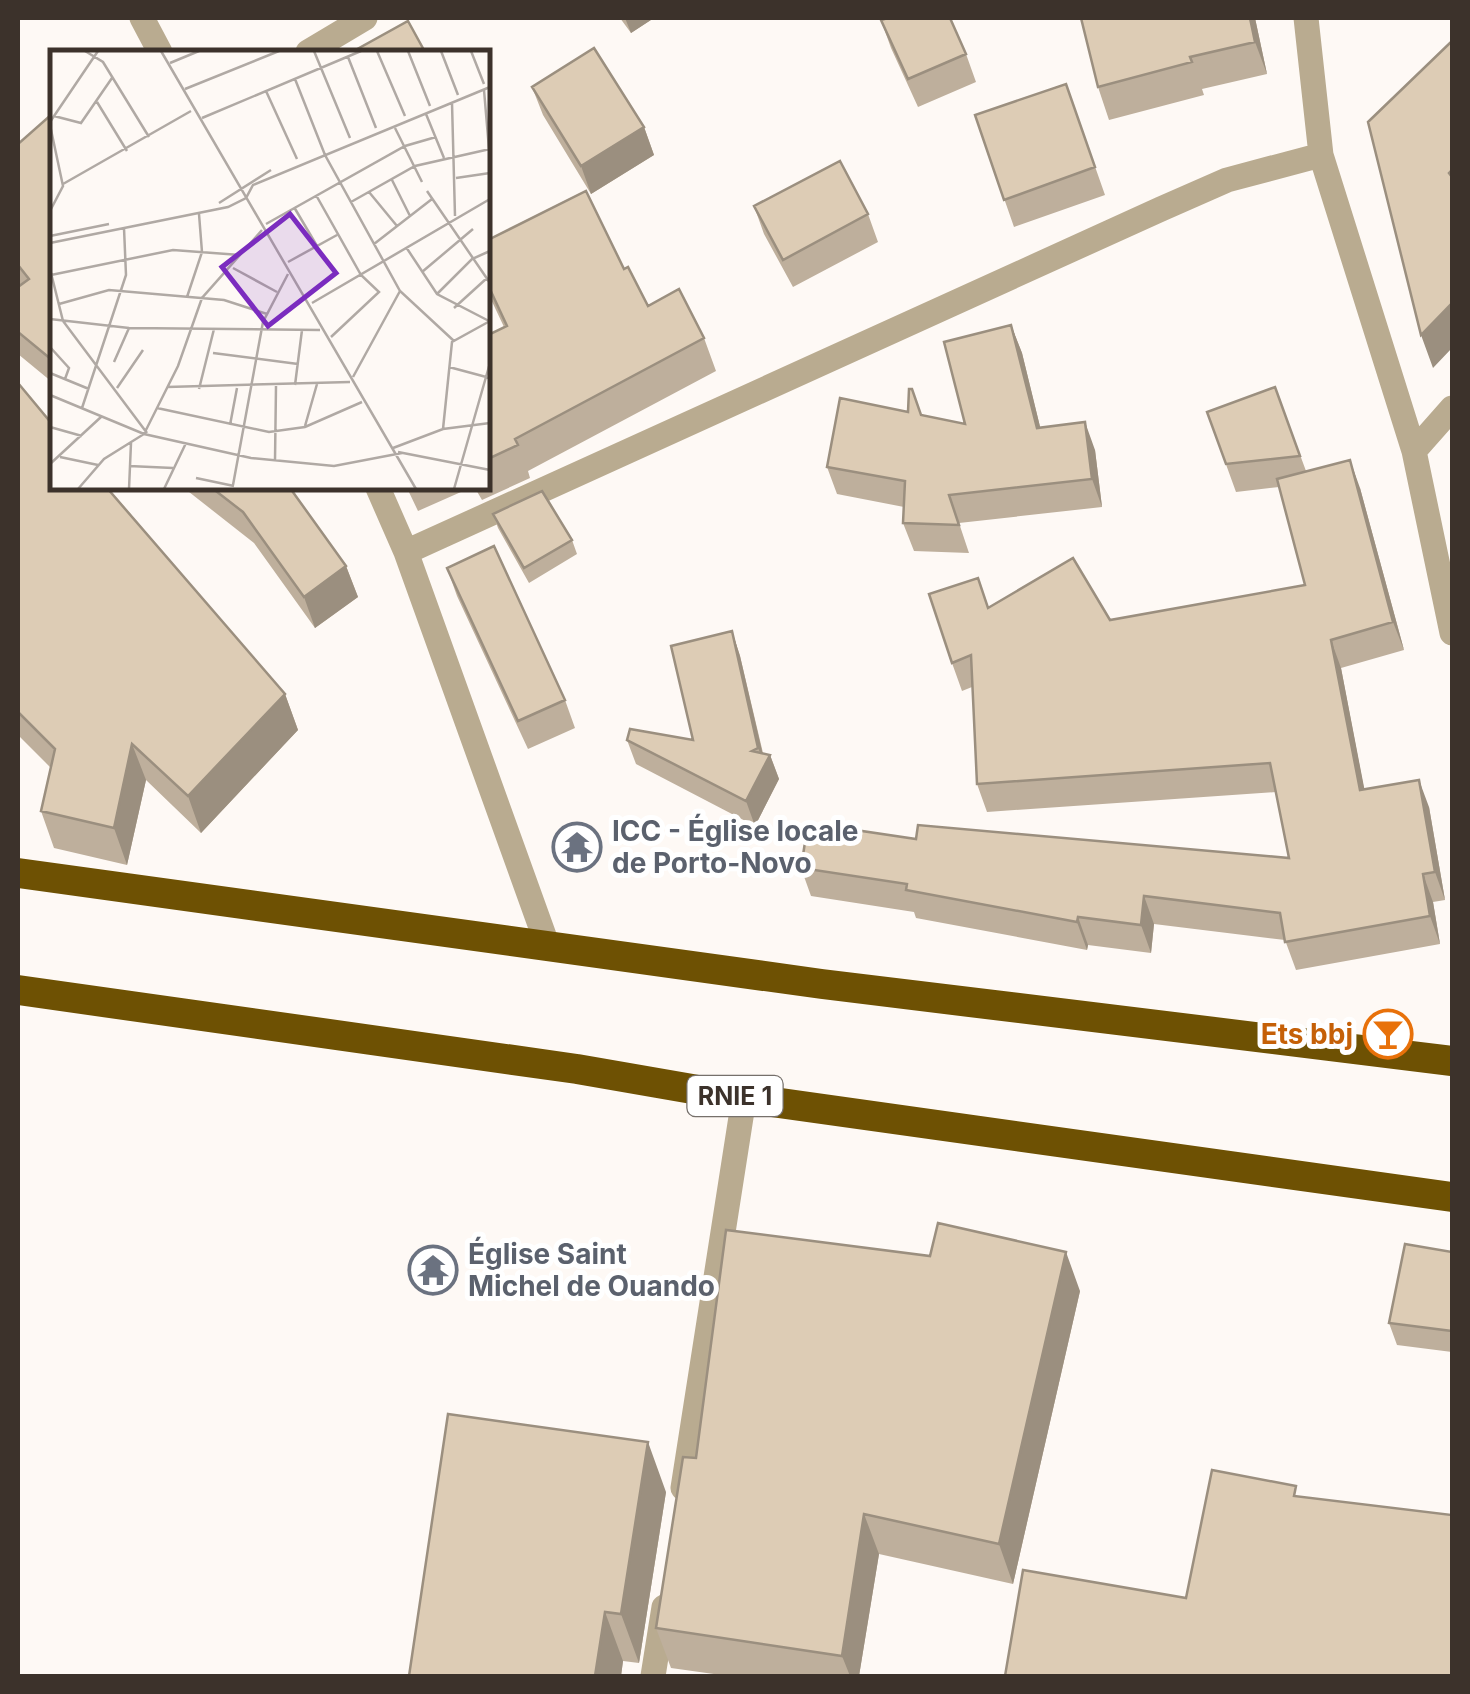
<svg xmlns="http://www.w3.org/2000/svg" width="1470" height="1694" viewBox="0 0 1470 1694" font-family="Inter,sans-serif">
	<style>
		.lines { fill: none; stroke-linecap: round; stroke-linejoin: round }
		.minor { stroke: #b9ab90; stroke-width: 25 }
		.highway { stroke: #6e5103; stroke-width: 30 }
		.wall { fill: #beaf9c }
		.shaded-wall { fill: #9b8f7f }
		.building { fill: #ddccb5; stroke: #9b8f7f; stroke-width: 2.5 }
		.labels { text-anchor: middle; stroke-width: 10; stroke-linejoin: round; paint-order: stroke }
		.shield { fill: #fff; stroke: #76706b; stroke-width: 2.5 }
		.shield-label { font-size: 25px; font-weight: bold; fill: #3c322b }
		.worship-label { font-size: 28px; font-weight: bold; fill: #5b616d; stroke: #fff; text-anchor: start }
		.food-label { font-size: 28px; font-weight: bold; fill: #c56008; stroke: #fff; text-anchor: end }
		.inset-road { fill: none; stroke: #b0a9a4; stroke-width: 2.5 }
		.view { fill: #7b2cbf; fill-opacity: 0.15; stroke: #7b2cbf; stroke-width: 5 }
		.inset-edge { fill: none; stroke: #3c322b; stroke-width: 5 }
	</style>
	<rect width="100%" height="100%" fill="#fef9f5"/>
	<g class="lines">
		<path class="minor" d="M142 18 160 52
			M1306 18 1321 155 1414 451 1452 633
			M308 52 365 18
			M1414 451 1452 408
			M378 488 406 552 547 944
			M406 552 1161 209 1227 180 1321 155
			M683 1488 744 1098
			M653 1676 664 1607"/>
		<path class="highway" d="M18 873 822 984 1452 1061
			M18 990 577 1069 744 1098 1452 1197"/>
	</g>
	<path class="wall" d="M620 18H654L631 33Z
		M1081 18H1255L1267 74 1202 89 1204 95 1109 120 1098 87Z
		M881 20 966 54 976 82 918 107 891 48Z
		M1066 84 1105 195 1014 227 975 115Z
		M532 87 644 127 654 155 591 194 543 115Z
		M52 114V382L18 354V287L20 285 18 282V144Z
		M754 206 868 214 878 242 793 287 764 234Z
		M488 240 624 269 648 306 704 338 716 371 528 471 530 478 482 500 475 488H488V335L504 327 488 293Z
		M1011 325 1022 353 1040 427 1095 450 1102 507 959 523 969 553 914 551 903 523 904 507 837 494 827 467 921 415 965 424Z
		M18 383 285 694 298 730 201 833 146 780 127 865 54 848 41 811 51 768 18 735Z
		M1275 387 1306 471 1360 488 1404 650 1341 668 1364 789 1429 807 1445 900 1433 902 1440 944 1296 970 1285 940 1154 924 1151 953 1088 945 1087 950 916 918 914 912 811 896 801 868 916 839 1289 858 1276 792 987 812 977 784 972 687 962 691 952 663 988 608 1110 620 1305 585 1279 487 1236 492 1207 412Z
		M184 488H290L346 566 358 597 315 628 254 543Z
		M407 488H470L418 511Z
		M493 514 572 540 577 554 529 583 498 528Z
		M447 568 565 700 575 728 528 749 457 596Z
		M732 631 740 656 763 753 770 755 779 779 755 826 636 764 627 740H693Z
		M1452 1252V1352L1397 1345 1389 1323Z
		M1080 1291 1013 1584 879 1554 859 1676H728L671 1668 656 1628 696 1458Z
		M666 1492 639 1663 623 1661 621 1676H409Z"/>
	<path class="shaded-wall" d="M625 18H654L631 33Z
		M1250 18H1255L1267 74 1255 42Z
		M644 127 654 155 591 194 581 166Z
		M1452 303V348L1433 368 1421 335Z
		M1011 325 1022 353 1047 455 1037 428Z
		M1085 422 1095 450 1102 507 1092 479Z
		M1350 460 1360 488 1404 650 1393 622Z
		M346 566 358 597 315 628 304 597Z
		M732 631 740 656 765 764 770 755 779 779 755 826 746 801 765 765 758 748Z
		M1331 640 1341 668 1370 818 1360 790Z
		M285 694 298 730 201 833 188 796Z
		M132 744 146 780 127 865 114 828Z
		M1419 780 1429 807 1445 900 1435 872Z
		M1423 874 1433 902 1440 944 1430 916Z
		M1144 896 1154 924 1151 953 1141 925Z
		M1078 917 1088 945 1087 950 1077 922Z
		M1066 1252 1080 1291 1013 1584 999 1544Z
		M648 1442 666 1492 639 1663 621 1614Z
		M864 1514 879 1554 859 1676H850L842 1656Z
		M605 1612 623 1661 621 1676H595Z"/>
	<path class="building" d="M888 18H950L966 54 908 79 881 20Z
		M1081 18H1250L1255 42 1190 57 1192 62 1098 87Z
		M408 21 425 52H352Z
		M1452 41V170L1449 173 1452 177V303L1421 335 1368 122Z
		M594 48 644 127 581 166 532 87Z
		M1066 84 1095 167 1004 200 975 115Z
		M52 114V360L18 332V287L29 279 18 265V144Z
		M840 161 868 214 783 260 754 206Z
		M586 191 624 269 628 267 648 306 679 289 704 338 515 439 518 445 488 459V335L507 326 488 285V240Z
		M1011 325 1037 428 1085 422 1092 479 949 495 959 525 903 523 905 481 827 467 840 398 908 412 909 389H912L921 415 965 424 944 342Z
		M18 383 52 424V488H107L285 694 188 796 132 744 114 828 41 811 55 749 18 712Z
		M1275 387 1300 456 1226 464 1207 412Z
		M1350 460 1393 622 1331 640 1360 790 1419 780 1435 872 1423 874 1430 916 1285 942 1280 913 1144 896 1141 925 1078 917 1077 922 906 890 907 884 801 868 808 823 916 839 918 825 1289 858 1270 763 977 784 971 655 952 663 929 594 978 578 988 608 1073 558 1110 620 1305 585 1277 479Z
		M212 488H290L346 566 304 597 243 512Z
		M542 491 572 540 524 568 493 514Z
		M494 546 565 700 518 721 447 568Z
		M732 631 758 748 752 751 770 755 746 801 627 740 630 729 693 740 671 646Z
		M938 1223 1066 1252 999 1544 864 1514 842 1656 656 1628 683 1457 696 1458 726 1230 930 1256Z
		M1405 1244 1452 1252V1331L1389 1323Z
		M448 1414 648 1442 621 1614 605 1612 595 1676H409Z
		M1212 1470 1296 1486 1294 1496 1452 1515V1676H1005L1023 1570 1186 1598Z"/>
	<defs>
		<g id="temple-ring" transform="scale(2.5)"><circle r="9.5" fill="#fff" stroke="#6b7280" stroke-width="1.5"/><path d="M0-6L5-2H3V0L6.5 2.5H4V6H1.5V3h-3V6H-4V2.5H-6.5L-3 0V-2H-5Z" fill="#6b7280"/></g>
		<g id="bar-ring" transform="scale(2.5)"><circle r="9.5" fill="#fff" stroke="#e8710a" stroke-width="1.5"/><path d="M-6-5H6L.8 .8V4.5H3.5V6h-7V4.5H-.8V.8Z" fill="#e8710a"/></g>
	</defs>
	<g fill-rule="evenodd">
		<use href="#temple-ring" x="577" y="847"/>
		<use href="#bar-ring" x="1388" y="1034"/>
		<use href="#temple-ring" x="433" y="1270"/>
	</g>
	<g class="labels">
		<rect class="shield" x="687.5" y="1076" width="95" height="40" rx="8"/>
		<g class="shield-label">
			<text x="735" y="1105">RNIE 1</text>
		</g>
		<g class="worship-label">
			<text x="612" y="841">ICC - Église locale<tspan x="612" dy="32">de Porto-Novo</tspan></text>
			<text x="468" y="1264">Église Saint<tspan x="468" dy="32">Michel de Ouando</tspan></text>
		</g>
		<g class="food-label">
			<text x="1353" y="1044">Ets bbj</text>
		</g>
	</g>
	<g transform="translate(50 50)">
		<rect width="440" height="440" fill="#fef9f5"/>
		<path class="inset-road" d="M35 1 53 12 99 87M111 1 366 439M264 1 300 88M327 1 355 66M358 1 380 56M391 1 408 45M421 1 434 34M298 7 326 78M120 13 149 1M245 29 275 105 350 241 404 291M135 39 229 1M434 40 439 99M216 41 247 109M47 52 77 101M402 53 405 166M376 64 394 108M4 66 31 73 62 28M152 68 311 1M0 72 48 1M0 75 13 136 0 161M345 78 372 132M406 128 440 123M342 130 360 166M13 134 141 61M377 141 440 233M319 142 347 176M266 145 311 225 329 242 281 287M301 152 365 116 440 99M169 153 221 120M244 157 267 196M216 174 355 96 386 87M0 186 59 174M0 193 178 157 196 148 203 135 440 37M324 194 382 149M356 197 387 244 439 271M238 212 287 185M183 218 227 242M0 219 13 271 97 383M372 222 423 179M1 225 123 200 190 205M387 244 422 209 440 201M137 247 152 202 149 164M262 253 440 149M9 254 59 240 174 250 217 264M404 258 437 228M0 269 79 278 270 280M0 297 19 318 15 329M163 303 248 314M64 312 79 278M399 317 440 328M0 323 39 339M303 327 350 241M245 335 252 280M117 337 300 332M67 338 93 300M149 339 164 279M0 345 94 384 201 408 284 416 352 403M32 358 76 225 74 178M107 358 219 382 255 377 312 352M180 375 187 338M255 376 267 334M0 377 32 386M393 379 402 292 440 271M343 398 393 379 440 373M348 402 440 420M10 407 48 415M225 410 226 336M0 414 51 367M79 416 123 418M146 428 184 436M183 435 213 272 238 224M28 439 54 409 94 384 128 316 152 248 212 180M79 439 81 393M114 439 136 393M404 439 440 313"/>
		<path class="view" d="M240 164 286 223 218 276 172 217Z"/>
		<rect width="440" height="440" class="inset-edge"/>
	</g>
	<rect width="1470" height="1694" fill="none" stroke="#3c322b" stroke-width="40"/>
</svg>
